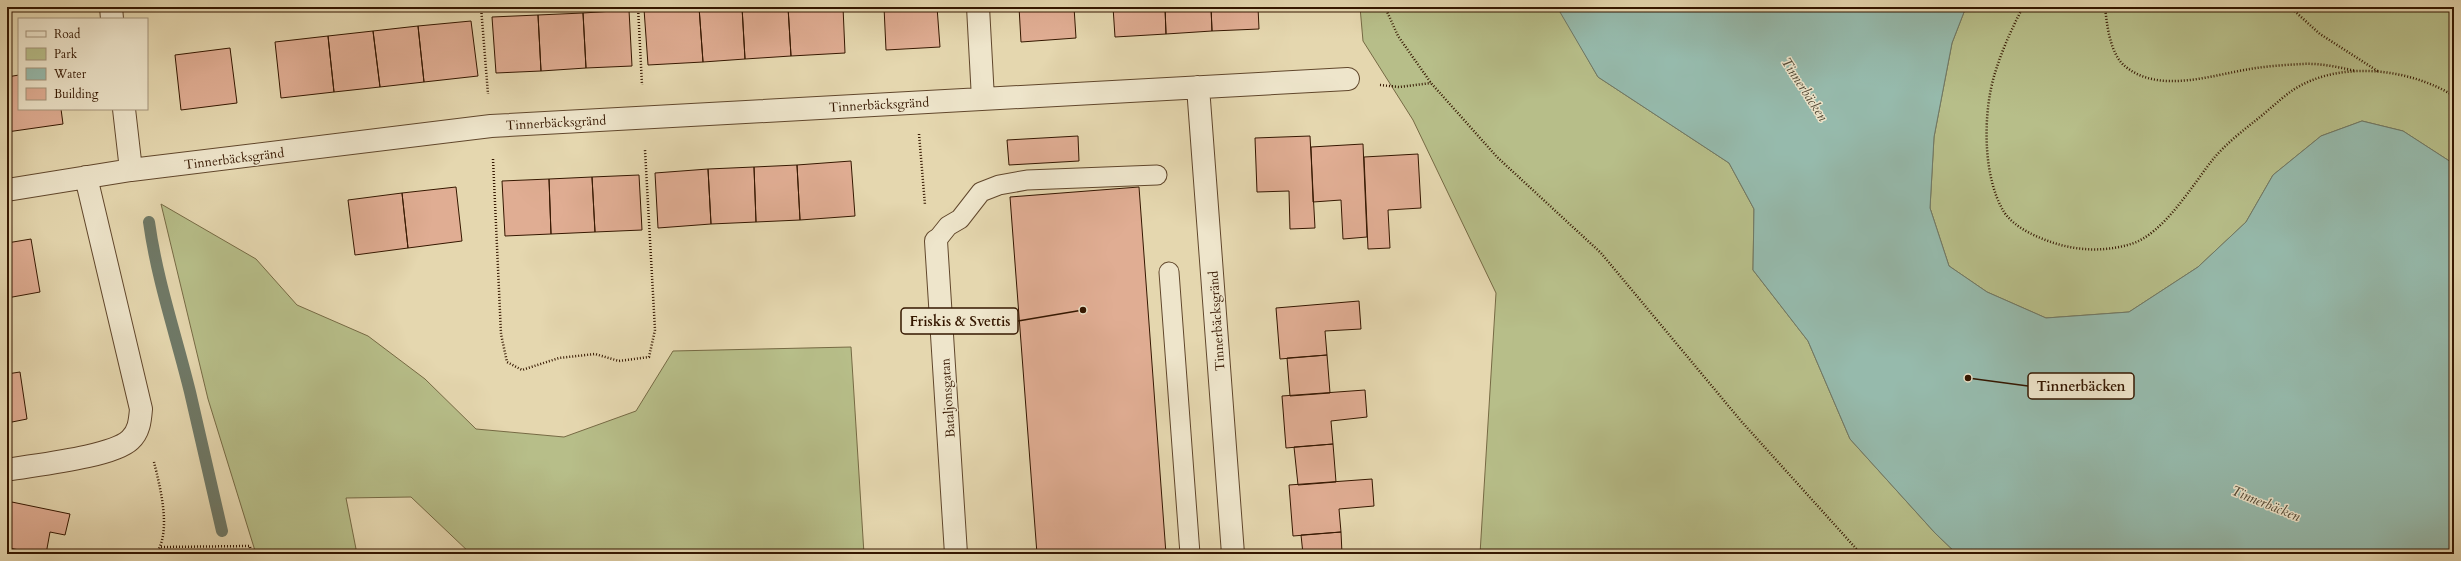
<svg xmlns="http://www.w3.org/2000/svg" width="2461" height="561" viewBox="0 0 2461 561" font-family="Cardo,serif">
	<style>
		.green { fill: #b7be89; stroke: #766a44 }
		.water { fill: #96baac; stroke: #6f7967 }
		.lines { fill: none; stroke-linecap: round; stroke-linejoin: round }
		.stream { stroke: #6f7967; stroke-width: 12 }
		.building { fill: #e0ad93; stroke: #351700 }
		.service-casing { stroke: #61472c; stroke-width: 21 }
		.minor-casing { stroke: #61472c; stroke-width: 24 }
		.path { stroke: #351700; stroke-width: 2.5; stroke-dasharray: 1 2; stroke-linecap: butt }
		.service { stroke: #eee5cb; stroke-width: 19 }
		.minor { stroke: #eee5cb; stroke-width: 22 }
		.labels { text-anchor: middle; stroke-width: 3; stroke-linejoin: round; paint-order: stroke }
		.street-label { font-size: 13px; fill: #351700; stroke: #eee5cb }
		.water-label { font-size: 14px; font-style: italic; fill: #524834; stroke: #eee5cb }
		.leader { fill: none; stroke: #351700; stroke-width: 1.5 }
		.callout-dot { fill: #351700; stroke: #eee5cb; stroke-width: 1.5 }
		.callout { fill: #eee5cb; stroke: #351700; stroke-width: 1.5 }
		.callout-label { font-size: 14px; text-anchor: middle; font-weight: bold; fill: #351700 }
	</style>
	<rect width="100%" height="100%" fill="#e5d7af"/>
	<filter id="stains"><feTurbulence type="fractalNoise" baseFrequency=".005" numOctaves="4"/><feColorMatrix values="0 0 0 0 .2 0 0 0 0 .09 0 0 0 0 .02 0 0 0 .5 -.17"/></filter>
	<radialGradient id="worn" r=".72"><stop offset=".6" stop-color="#630" stop-opacity="0"/><stop offset="1" stop-color="#630" stop-opacity=".3"/></radialGradient>
	<path class="green" d="M1360 7H1558L1598 77 1729 163 1754 209 1753 270 1808 341 1850 439 1935 533 1957 554H1480L1496 293 1413 120 1363 41Z
		M1966 7H2454V164L2403 131 2362 121 2321 136 2273 175 2246 222 2198 267 2129 312 2046 318 1987 292 1949 266 1930 208 1934 137 1952 43Z
		M161 204 256 259 297 305 368 336 425 379 476 429 564 437 636 411 673 351 851 347 864 554H471L411 497 346 498 357 554H256L208 399Z"/>
	<path class="water" d="M1557 7H1966L1952 43 1934 137 1930 208 1949 266 1987 292 2046 318 2129 312 2198 267 2246 222 2273 175 2321 136 2362 121 2403 131 2454 164V554H1957L1935 533 1850 439 1808 341 1753 270 1754 209 1729 163 1598 77Z"/>
	<g class="lines">
		<path class="stream" d="M149 222C157 280 176 335 190 392 201 438 211 485 222 531"/>
	</g>
	<path class="building" d="M699 7H742L745 59 703 62Z
		M699 7 703 62 648 65 644 9Z
		M742 7H788L791 56 745 59Z
		M788 7H843L845 53 791 56Z
		M884 7H937L940 47 886 50Z
		M1019 7H1074L1076 38 1021 42Z
		M1113 7H1165L1166 34 1115 37Z
		M1165 7H1211L1212 31 1166 34Z
		M1211 7H1258L1259 29 1212 31Z
		M1258 7H1311L1258 11Z
		M629 10 632 66 586 68 583 13Z
		M583 13 586 68 541 71 538 15Z
		M538 15 541 71 496 73 492 17Z
		M471 21 478 76 424 82 418 26Z
		M418 26 424 82 380 87 373 31Z
		M373 31 380 87 334 92 328 36Z
		M328 36 334 92 281 98 275 42Z
		M230 48 237 103 181 110 175 55Z
		M19 75V109H61L63 124 7 132V77Z
		M1078 136 1079 161 1009 165 1007 140Z
		M1310 136 1315 228 1290 229 1289 191 1257 192 1255 138Z
		M1363 144 1367 237 1343 239 1341 200 1313 202 1311 147Z
		M1418 154 1421 208 1388 210 1390 248 1368 249 1364 157Z
		M851 161 855 216 800 220 797 165Z
		M797 165 800 220 756 222 754 167Z
		M754 167 756 222 711 224 708 169Z
		M708 169 711 224 658 228 655 173Z
		M639 175 642 230 595 232 592 177Z
		M592 177 595 232 551 234 549 179Z
		M549 179 551 234 505 236 502 181Z
		M456 187 462 241 408 248 402 193Z
		M1139 187 1166 554H1037L1010 197Z
		M402 193 408 248 355 255 348 200Z
		M31 239 40 292 7 298V243Z
		M1359 301 1361 329 1325 331 1327 355 1280 359 1276 308Z
		M1327 355 1330 393 1290 396 1287 358Z
		M20 372 27 419 7 423V374Z
		M1365 390 1367 417 1331 421 1333 444 1286 448 1282 396Z
		M1333 444 1336 482 1298 485 1294 447Z
		M1372 479 1374 506 1339 509 1341 532 1293 536 1289 485Z
		M7 501 70 514 65 535 50 532 46 554 7 548Z
		M1341 532 1342 554H1303L1301 535Z
		M7 548 37 554H7Z"/>
	<g class="lines">
		<g class="service-casing">
			<path id="service" d="M936 241 948 226 960 219 981 192 999 185 1027 180 1157 175
				M1169 272 1190 554"/>
		</g>
		<g class="minor-casing">
			<path id="minor" d="M111 7 112 19
				M978 7 983 99
				M1198 87 1233 554
				M124 109 131 170
				M7 190 131 170 491 126 1348 79
				M936 241 956 554
				M7 470C34 465 112 457 130 440 139 432 140 421 141 409L86 177"/>
		</g>
		<path class="path" d="M481 7 488 94
			M638 7 642 85
			M1385 7 1398 36 1431 83 1497 157 1601 253 1741 421 1861 554
			M2023 7C2012 28 2002 50 1995 73 1983 111 1982 176 2004 212 2014 227 2034 236 2051 242 2077 251 2105 252 2131 244 2164 234 2193 184 2214 158 2225 145 2241 132 2255 121 2268 111 2280 99 2293 90 2339 60 2409 68 2454 96
			M2105 7C2107 25 2110 55 2126 67 2160 94 2212 75 2250 69 2267 66 2285 65 2302 64 2320 63 2338 67 2356 71
			M2290 7 2320 34 2379 72
			M1380 85 1399 87 1431 83
			M919 134 925 205
			M493 159 501 334 507 362 522 370 559 358 595 354 619 361 649 357 655 330 645 150
			M154 462C160 487 172 531 156 554
			M161 547 250 546 251 554"/>
		<use href="#service" class="service"/>
		<use href="#minor" class="minor"/>
	</g>
	<g class="labels">
		<g class="street-label">
			<text transform="translate(879 104) rotate(-3)" y="5">Tinnerbäcksgränd</text>
			<text transform="translate(556 122) rotate(-3)" y="5">Tinnerbäcksgränd</text>
			<text transform="translate(234 158) rotate(-7)" y="5">Tinnerbäcksgränd</text>
			<text transform="translate(1216 321) rotate(-94)" y="5">Tinnerbäcksgränd</text>
			<text transform="translate(947 398) rotate(-94)" y="5">Bataljonsgatan</text>
		</g>
		<g class="water-label">
			<text transform="translate(1805 89) rotate(57)" y="5">Tinnerbäcken</text>
			<text transform="translate(2266 503) rotate(22)" y="5">Tinnerbäcken</text>
		</g>
	</g>
	<path class="leader" d="M1083 310L1018 321M1968 378L2028 386"/>
	<g class="callout-dot">
		<circle cx="1083" cy="310" r="4"/>
		<circle cx="1968" cy="378" r="4"/>
	</g>
	<g class="callout">
		<rect x="901" y="308" width="117" height="26" rx="4"/>
		<rect x="2028" y="373" width="106" height="26" rx="4"/>
	</g>
	<g class="callout-label">
		<text x="960" y="326">Friskis &amp; Svettis</text>
		<text x="2081" y="391">Tinnerbäcken</text>
	</g>
	<rect width="2461" height="561" fill="none" stroke="#e5d7af" stroke-width="24"/>
	<rect x="8" y="8" width="2445" height="545" fill="none" stroke="#351700" stroke-width="2"/>
	<rect x="12" y="12" width="2437" height="537" fill="none" stroke="#351700"/>
	<rect x="18" y="18" width="130" height="92" fill="#eee5cb" stroke="#a4937a"/>
	<rect x="26" y="31" width="20" height="6" fill="#eee5cb" stroke="#a4937a"/>
	<text x="54" y="38" font-size="12" fill="#351700">Road</text>
	<rect x="26" y="48" width="20" height="12" fill="#b7be89" stroke="#a4937a"/>
	<text x="54" y="58" font-size="12" fill="#351700">Park</text>
	<rect x="26" y="68" width="20" height="12" fill="#96baac" stroke="#a4937a"/>
	<text x="54" y="78" font-size="12" fill="#351700">Water</text>
	<rect x="26" y="88" width="20" height="12" fill="#e0ad93" stroke="#a4937a"/>
	<text x="54" y="98" font-size="12" fill="#351700">Building</text>
	<rect width="100%" height="100%" filter="url(#stains)"/>
	<rect width="100%" height="100%" fill="url(#worn)"/>
</svg>
